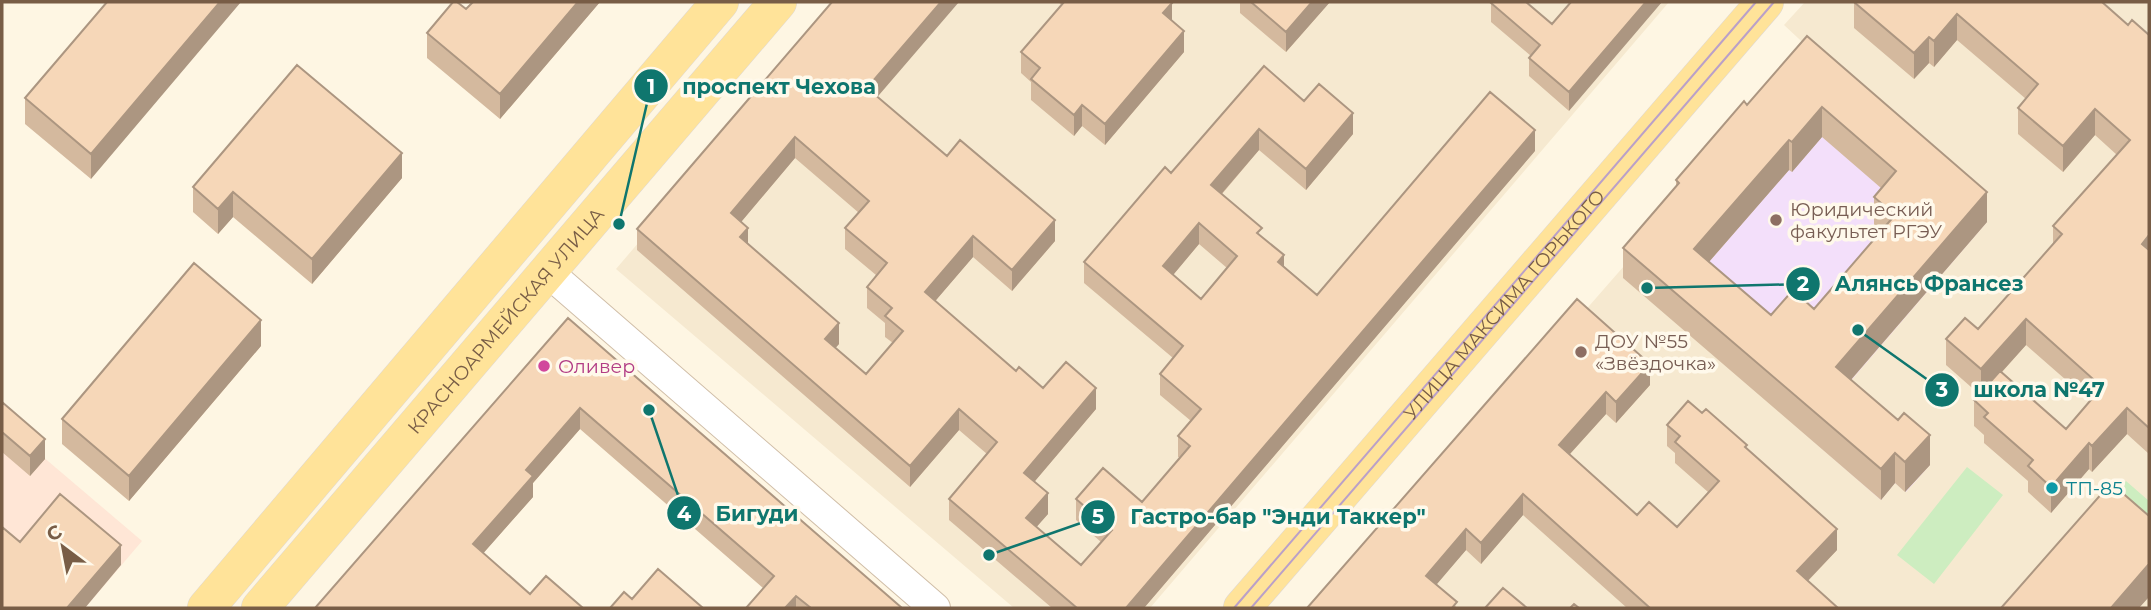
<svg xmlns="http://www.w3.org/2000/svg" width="2151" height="610" viewBox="0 0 2151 610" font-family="Montserrat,sans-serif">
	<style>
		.residential { fill: #f6e9d0 }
		.commercial { fill: #ffe6d6 }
		.education { fill: #f3dffa }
		.grass { fill: #cdedc0 }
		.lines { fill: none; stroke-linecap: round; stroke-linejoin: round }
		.minor-casing { stroke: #d0bea8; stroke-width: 32 }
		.major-casing { stroke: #dfd8d3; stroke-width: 38 }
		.minor { stroke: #fff; stroke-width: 30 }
		.major { stroke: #ffe399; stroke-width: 37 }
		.tram { stroke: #baa0c8; stroke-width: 2 }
		.wall { fill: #d4b99e; fill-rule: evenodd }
		.shaded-wall { fill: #ac9681 }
		.building { fill: #f6d7b8; stroke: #ac9681; stroke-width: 2; fill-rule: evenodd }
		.education-dot { fill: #8d6e63; stroke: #fff9eb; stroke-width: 2.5 }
		.hotel-dot { fill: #d1479c; stroke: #fff9eb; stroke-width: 2.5 }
		.culture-dot { fill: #0f9aa8; stroke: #fff9eb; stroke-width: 2.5 }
		.labels { text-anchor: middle; stroke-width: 7; stroke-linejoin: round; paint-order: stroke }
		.education-label { font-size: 19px; fill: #785e54; stroke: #fff9eb; text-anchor: start }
		.street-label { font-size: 19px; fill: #785d46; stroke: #fff9eb }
		.hotel-label { font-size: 19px; fill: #b23c85; stroke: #fff9eb; text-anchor: start }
		.culture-label { font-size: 19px; fill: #0d838f; stroke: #fff9eb; text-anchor: start }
		.leader { fill: none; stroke: #0f766e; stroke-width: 2.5 }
		.callout-dot { fill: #0f766e; stroke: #fff9eb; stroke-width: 2.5 }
		.mark-label { font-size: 21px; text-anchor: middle; font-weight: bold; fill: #fff }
		.callout-label { font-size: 21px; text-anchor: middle; font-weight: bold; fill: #0f766e; stroke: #fff9eb; stroke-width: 7; stroke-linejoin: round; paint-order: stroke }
	</style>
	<rect width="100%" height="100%" fill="#fef6e3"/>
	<path class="residential" d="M844 2H1669L1150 608H1014L616 269Z
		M1805 2H2149V608H1325L1812 51 1784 25Z"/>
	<path class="commercial" d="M2 422 142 541 85 608H2Z"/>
	<path class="education" d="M1810 61 1987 222 1837 397 1904 443 1930 465 1906 492 1895 483 1881 500 1742 379 1679 213Z"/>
	<path class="grass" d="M1967 467 2003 495 1934 584 1897 555Z
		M2126 481 2149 501V524L2115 494Z"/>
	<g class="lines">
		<g class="minor-casing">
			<path id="minor" d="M549 273 935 608"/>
		</g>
		<g class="major-casing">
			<g id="major">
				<path d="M206 608 720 2"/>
				<path id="s1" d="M260 608 778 2"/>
				<path id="s2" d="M1242 608 1765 2"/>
			</g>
		</g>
		<use href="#minor" class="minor"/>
		<use href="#major" class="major"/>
		<path class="tram" d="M1234 608 1756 2
			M1251 608 1774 2"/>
	</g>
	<path class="wall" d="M107 2 91 179 25 124V98Z
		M600 2 500 119 427 58V33L466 9Z
		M832 2 878 97 947 156 1055 241 1012 291 973 257 935 301 1016 371 1043 388 1096 409 1035 481 1048 514 1036 527 1081 565 1101 542 1076 520V499L1142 502 1180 458 1178 457V436L1191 421 1160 395V374L1173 358 1084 283V262L1171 173 1304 101 1353 134 1306 190 1259 150 1222 194 1262 237 1284 266 1317 295 1535 151 1144 608H1052L949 520V499L987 454 959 430 910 487 637 250V229ZM795 158 859 213 845 228V249L876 275 867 287V308L885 323V337L893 343 866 374 835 348 839 344 748 245 741 222ZM1199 244 1227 268 1201 299 1173 275Z
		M1058 2H1171L1172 20 1184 52 1105 145 1082 126 1074 136 1031 100V82L1021 73V52L1062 5Z
		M1240 2H1330L1286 52 1240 13Z
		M1571 2 1569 111 1529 76V58L1531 56 1491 22V3L1552 24Z
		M1854 2 2128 25 2149 35V454L2127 434 2092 472 2089 469 2051 513 2028 492V481L1984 443V435L1974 426V400L1979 394 1946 365V339L1978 329 2053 244V226L2117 155 2095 135 2063 172 2018 134V108L2026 99 1957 40 1934 67 1929 63 1914 79 1854 28ZM2026 345 2090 401 2066 429 2002 372Z
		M1807 36 1987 222 1851 380 1930 465 1905 492 1895 483 1881 500 1623 278V248L1676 186V180L1747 105ZM1822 137 1881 188 1874 197V227L1880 233 1814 309 1771 315 1709 262 1789 170 1792 172Z
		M402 178 312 284 233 217 218 234 193 212V187Z
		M1577 299 1650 385 1616 423 1606 414 1570 454 1637 515 1677 527 1708 492 1675 463V453L1667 446V425L1702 413 1747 449 1837 550 1808 581 1838 608H1627L1523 515 1481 564 1466 550 1436 584 1457 608H1307Z
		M568 318 902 608H746L763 588 580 429 533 483V497L483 553 530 594 583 608H315Z
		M261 346 129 501 62 444V419Z
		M2 402 45 459 30 476 2 452Z"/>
	<path class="shaded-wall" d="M220 2H241L91 179V154Z
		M578 2H600L500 119V94Z
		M941 2H959L867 109V88Z
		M1312 2H1330L1286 52V32Z
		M1646 2H1662L1569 111V92Z
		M1172 3V24L1163 13Z
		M1957 14V40L1934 67V41Z
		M1184 31V52L1105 145V124Z
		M1929 37V63L1914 79V53Z
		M1082 105V126L1074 136V115Z
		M1822 107V137L1792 172V142Z
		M2095 109V135L2063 172V146Z
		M1353 113V134L1306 190V169Z
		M1259 129V150L1211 206V185Z
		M1535 130V151L1144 608H1126Z
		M795 137V158L731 234V213Z
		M1789 140V170L1694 279V249Z
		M402 153V178L312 284V259Z
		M233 192V217L218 234V209Z
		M1987 192V222L1836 397V367Z
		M1055 220V241L1012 291V270Z
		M1199 223V244L1163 287V266Z
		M748 228V249L740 237Z
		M2149 235V261L2142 244Z
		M973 236V257L925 313V292Z
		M1284 255V276L1278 262Z
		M2026 319V345L1981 395V369Z
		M261 320V346L129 501V476Z
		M839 323V344L825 360V339Z
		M1650 364V385L1616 423V402Z
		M1096 388V409L1024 494V473Z
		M1606 392V414L1559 466V445Z
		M580 408V429L533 483V497L473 565V544L526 470Z
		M2127 408V434L2092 472V446Z
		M959 409V430L910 487V466Z
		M1930 435V465L1905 492V462Z
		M45 439V459L30 476V456Z
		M2089 443V469L2051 513V487Z
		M1895 453V483L1881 500V469Z
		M1048 493V514L1026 539V518Z
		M1523 494V515L1481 564V543Z
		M1466 529V550L1426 597V576Z
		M1837 529V550L1797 592V571Z
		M121 545V565L85 608H67Z
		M2149 564V597L2139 608H2111Z
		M796 596V608H785Z"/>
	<path class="building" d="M107 2H220L91 154 25 98Z
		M453 2H457L466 9 473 2H578L500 94 427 33Z
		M832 2H941L867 88 947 156 960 140 1055 220 1012 270 973 236 925 292 1016 371 1019 367 1043 388 1066 362 1096 388 1024 473 1048 493 1026 518 1081 565 1112 530 1076 499 1103 468 1142 502 1190 446 1178 436 1201 409 1160 374 1183 346 1084 262 1165 167 1171 173 1264 66 1304 101 1319 84 1353 113 1306 169 1259 129 1211 185 1262 228 1257 233 1284 255 1278 262 1317 295 1490 92 1535 130 1126 608H1077L949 499 997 442 959 409 910 466 637 229ZM795 137 869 201 845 228 887 263 867 287 892 308 885 316 903 331 866 374 825 339 839 323 740 237 748 228 731 213ZM1199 223 1237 256 1201 299 1163 266Z
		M1064 2H1171L1172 3 1163 13 1184 31 1105 124 1082 105 1074 115 1031 79 1040 68 1021 52Z
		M1251 2H1312L1286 32Z
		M1492 2H1526L1552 24 1571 2H1646L1569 92 1529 58 1540 45 1491 3Z
		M1854 2H2102L2128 25 2132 20 2149 35V235L2142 244 2149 250V428L2127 408 2092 446 2089 443 2051 487 2028 466 2033 460 1984 417 1988 413 1974 400 2000 371 2066 429 2102 387 2026 319 1981 369 1946 339 1965 318 1978 329 2062 234 2053 226 2130 140 2095 109 2063 146 2018 108 2038 84 1957 14 1934 41 1929 37 1914 53Z
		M1807 36 1987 192 1836 367 1898 420 1904 413 1930 435 1905 462 1895 453 1881 469 1623 248 1679 183 1676 180 1744 101 1747 105ZM1822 107 1896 171 1874 197 1895 215 1814 309 1793 290 1771 315 1694 249 1789 140 1792 142Z
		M297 65 402 153 312 259 233 192 218 209 193 187Z
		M194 263 261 320 129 476 62 419Z
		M1577 299 1650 364 1616 402 1606 392 1559 445 1637 515 1649 502 1677 527 1719 481 1675 442 1680 436 1667 425 1688 401 1702 413 1706 409 1747 445 1745 447 1837 529 1797 571 1838 608H1650L1523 494 1481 543 1466 529 1426 576 1457 602 1452 608H1307Z
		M568 318 902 608H811L796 596 785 608H746L774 576 580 408 526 470 533 476 473 544 530 594 546 576 583 608H315Z
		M2 402 45 439 30 456 2 432Z
		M2111 483 2149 516V564L2111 608H2001Z
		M60 494 121 545 67 608H2V527L20 542Z
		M658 569 703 608H610L624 592 632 599Z
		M1503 588 1527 608H1485Z
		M1574 604 1579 608H1570Z"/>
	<g class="education-dot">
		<circle cx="1776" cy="220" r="7"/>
		<circle cx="1581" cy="352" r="7"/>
	</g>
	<circle class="hotel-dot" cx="544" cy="366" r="7"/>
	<circle class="culture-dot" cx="2052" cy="488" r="7"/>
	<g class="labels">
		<g class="education-label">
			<text x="1790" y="216">Юридический<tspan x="1790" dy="22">факультет РГЭУ</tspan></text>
			<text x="1595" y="348">ДОУ №55<tspan x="1595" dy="22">«Звёздочка»</tspan></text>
		</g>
		<g class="street-label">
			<text dy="7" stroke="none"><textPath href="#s2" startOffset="401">УЛИЦА МАКСИМА ГОРЬКОГО</textPath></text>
			<text dy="7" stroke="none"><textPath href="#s1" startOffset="378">КРАСНОАРМЕЙСКАЯ УЛИЦА</textPath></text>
		</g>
		<g class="hotel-label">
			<text x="558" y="373">Оливер</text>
		</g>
		<g class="culture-label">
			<text x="2066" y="495">ТП-85</text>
		</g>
	</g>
	<path class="leader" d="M619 224L651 86M1647 288L1803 284M1858 330L1942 390M649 410L684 513M989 555L1098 517"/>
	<g class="callout-dot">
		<circle cx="619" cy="224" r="7"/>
		<circle cx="1647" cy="288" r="7"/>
		<circle cx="1858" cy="330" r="7"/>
		<circle cx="649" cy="410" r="7"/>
		<circle cx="989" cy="555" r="7"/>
		<circle cx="651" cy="86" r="18"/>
		<circle cx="1803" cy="284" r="18"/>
		<circle cx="1942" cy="390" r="18"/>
		<circle cx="684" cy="513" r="18"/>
		<circle cx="1098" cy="517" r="18"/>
	</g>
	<g class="mark-label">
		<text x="651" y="94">1</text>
		<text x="1803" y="291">2</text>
		<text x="1942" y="397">3</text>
		<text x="684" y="521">4</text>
		<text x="1098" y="524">5</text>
	</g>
	<g class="callout-label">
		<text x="779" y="94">проспект Чехова</text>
		<text x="1929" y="291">Алянсь Франсез</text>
		<text x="2039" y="397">школа №47</text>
		<text x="757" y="521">Бигуди</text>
		<text x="1278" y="524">Гастро-бар "Энди Таккер"</text>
	</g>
	<rect width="2151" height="610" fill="none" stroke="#785d46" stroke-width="7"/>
	<g transform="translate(63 547) rotate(328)" stroke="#fff9eb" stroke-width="5" paint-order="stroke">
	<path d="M0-5L12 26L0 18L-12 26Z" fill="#785d46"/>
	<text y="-10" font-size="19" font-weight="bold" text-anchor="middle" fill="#785d46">С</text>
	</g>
</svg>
